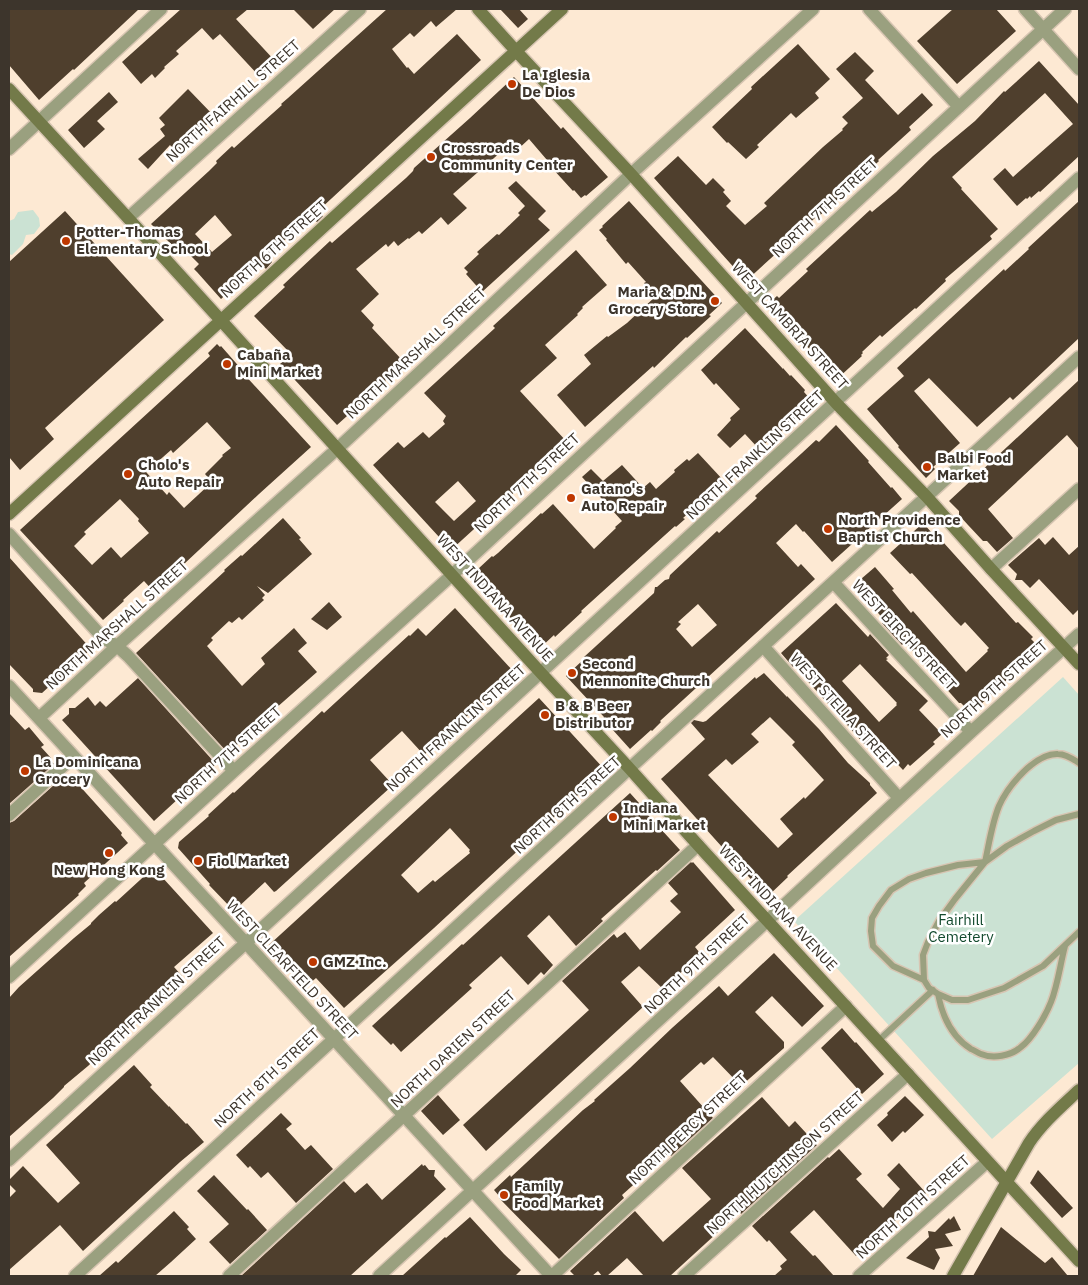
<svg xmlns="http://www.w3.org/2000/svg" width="1088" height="1285" viewBox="0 0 1088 1285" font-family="'IBM Plex Sans',sans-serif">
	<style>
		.green { fill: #cbe2d3 }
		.building { fill: #4f3f2d; fill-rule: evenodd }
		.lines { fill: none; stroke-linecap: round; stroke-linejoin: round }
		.lane-casing { stroke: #d7c5b2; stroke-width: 9 }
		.street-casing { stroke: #d7c5b2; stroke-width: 15 }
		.secondary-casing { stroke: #d7c5b2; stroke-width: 15 }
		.lane { stroke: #9aa07f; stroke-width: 6 }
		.street { stroke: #9aa07f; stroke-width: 12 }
		.secondary { stroke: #737a49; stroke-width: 12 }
		.poi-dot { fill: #bf3800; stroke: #fff; stroke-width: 2 }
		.labels { text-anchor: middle; stroke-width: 5; stroke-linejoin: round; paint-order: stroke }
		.poi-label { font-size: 15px; font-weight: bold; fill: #3d352c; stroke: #fff; text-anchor: start }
		.street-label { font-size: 15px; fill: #3d352c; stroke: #fff }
		.park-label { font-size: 15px; fill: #134a2e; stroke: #fff }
	</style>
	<rect width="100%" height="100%" fill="#fde9d3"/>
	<path class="green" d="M33 210 39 218 40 226 34 234 26 235 23 244 12 255 9 254V221L14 219 18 212Z
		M1063 677 1079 695V1063L992 1139 794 921Z"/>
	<path class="building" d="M9 9H139L74 70 73 69 39 100 9 65Z
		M181 9H248L236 19 276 62 260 77 220 34 213 40 202 28 176 51 179 54 164 67 165 68 155 78 152 74 141 84 122 62Z
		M293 9H335L313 29Z
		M387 9H457L436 27 431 21 414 37 410 33 392 49 407 68 408 67 414 74 457 34 481 60 318 211 323 216 317 222 309 218 268 255 272 262 266 269 260 263 221 299 197 272 194 269 199 264 182 247 178 251 151 224 209 171 217 163 216 161 232 146 234 148 282 105 281 104 288 98ZM215 215 232 235 212 252 195 234Z
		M500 9H519L528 19 518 28Z
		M953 9H996L1016 31 957 84 917 41Z
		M798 44 830 79 815 93 819 98 796 118 791 113 757 145 759 147 746 159 728 142 727 143 712 127 752 89 751 87Z
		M855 52 874 71 865 80 898 115 922 93 933 105 909 127 911 130 878 160 879 161 857 182 817 218 816 217 746 281 654 178 678 156 706 185 713 178 725 190 723 192 731 201 726 206 745 225 767 206 764 203 823 147 843 130 842 129 848 123 842 117 863 98 836 69Z
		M1039 61 1079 105V156L1040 192 1039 191 1031 198 1030 196 1027 199 1026 198 1017 206 993 179 1005 168 1013 177 1073 124 1045 93 952 177 962 188 961 189 998 229 990 236 992 239 945 279 946 281 916 309 915 308 882 337 880 335 862 352 863 353 861 355 862 356 836 380 827 371 829 370 821 361 800 339 799 340 785 324 786 323 768 304 777 296 779 298 808 271 806 269 870 210 872 212 896 192 933 156 975 121 1004 91 1005 92Z
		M514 77 561 129 563 127 608 177 586 196 585 195 581 198 574 190 573 191 552 168 553 167 529 139 516 151 512 146 504 153 502 151 453 194 467 208 448 225 441 217 422 234 419 231 409 239 408 238 398 246 394 241 388 247 386 244 356 269 379 294 361 311 374 325 372 328 404 362 385 380 386 381 337 425 280 364 291 354 254 316 285 287 283 285 330 241 332 243 406 178 413 171 414 168 470 118Z
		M188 89 215 117 177 153 170 145 148 169 138 159 165 136 160 129 165 125 159 118Z
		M109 92 118 102 97 121 105 129 84 148 68 130Z
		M516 181 546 211 538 219 550 230 482 292 466 274 468 272 464 268 479 254 477 252 497 234 499 235 520 215 518 213 525 206 508 188Z
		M629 201 722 303 709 315 711 316 687 338 686 337 654 368 653 366 585 427 557 395 591 364 584 355 607 336 608 337 627 323 656 296 644 283 646 282 628 262 626 264 606 240 607 239 599 230 603 227 602 226Z
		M1079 201V338L1013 400 1010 397 977 427 929 378 914 391 960 443 933 467 935 469 926 478 898 447 899 446 867 409 904 376 897 368 1004 269 1005 271 1029 249 1028 248Z
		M65 211 164 320 45 428 54 439 20 470 9 457V262Z
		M576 250 607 285 582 307 583 308 577 314 578 315 545 345 557 358 520 391 567 442 527 478 529 479 451 550 373 465 398 442 404 448 423 432 429 438 445 424 443 421 446 416 424 393 495 328 493 326ZM458 481 476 501 454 521 435 502Z
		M745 328 783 369V368L790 376 791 375 805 390 804 392 812 401 798 413 800 415 778 434 777 433 759 449 745 434 730 448 717 435 731 420 730 418 740 409 716 383 714 385 701 370Z
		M217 344 220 347 221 346 243 371 242 372 311 447 259 494 154 592 144 581 123 600 124 601 103 620 20 530 210 356 208 353ZM207 422 231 448 222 455 223 456 205 474 212 482 184 508 169 492 167 495 146 472 171 450 173 453ZM120 499 139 519 138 521 149 533 121 558 111 547 92 565 74 546 86 534 84 532Z
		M1079 380V449L1067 435 988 509 1013 538 997 552 987 541H983L968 525 959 515V511L949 501Z
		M836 425 869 461 868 462 891 488 892 487 902 499 832 562 804 531 803 532 796 524 776 543 798 567 801 564 815 579 660 721 661 722 652 731 651 730 630 749 603 719 604 717 566 676 585 658 584 657 654 593 655 587H657L665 580 669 579 670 575 717 531 719 533 757 498 755 496 802 453 816 440 819 442ZM698 604 717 625 692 647 676 629 681 624 678 622Z
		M698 453 724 481 683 518 685 519 676 527 675 526 581 611 582 612 555 637 554 635 539 649 473 577 474 575 473 574 479 569H478L492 556 493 557 498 553 541 513 542 514 553 504 594 549 616 528 615 527 622 521 582 477 591 469 603 481 622 465 643 488 650 482 656 489 675 472 674 470 687 459 689 461Z
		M283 518 301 538 299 539 312 554 268 593 257 586 265 595 262 598 264 600 242 620 239 617 232 623 229 621 211 638 213 640 207 646 242 686 265 664 261 658 294 628 307 643 298 651 317 672 267 716 270 719 255 733 253 730 228 753 136 653 225 571 224 570 241 555 242 556Z
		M923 523 932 533 934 532 1016 623 1018 622 1033 637 1031 639 1039 647 1032 653 1033 660 1025 659 1011 672 1013 674 979 706 977 704 969 711 961 703H959L905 642 902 645 882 623 885 621 854 585 875 567 894 589 892 590 911 613 913 611 966 672 988 651 987 650 989 648 965 622 961 626 955 620 912 573 910 574 890 553Z
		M1053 537 1069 555 1079 546V609L1073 615 1039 579 1030 588 1022 580H1015L1017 574 1008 565 1039 538 1045 545Z
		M9 557 91 649 80 659 81 660 55 685 53 683 42 693 33 692V689L9 664Z
		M329 602 342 617 327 630 311 619Z
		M836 603 868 637 870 634 889 655 886 658 888 659 886 660 928 701 919 710 942 734 933 742 935 744 910 766 908 764 903 770 874 739 866 746 795 667H793L781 653ZM860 664 897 703 896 704 897 705 879 722 842 681Z
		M455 608 514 672 505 681 504 686 499 687 424 755 402 731 370 760 393 785 276 891 274 892 265 882 234 911 209 885 210 884 178 848 179 842 209 816 208 815 233 792 234 793 307 725 322 711 324 713 409 635 410 636 418 628 426 636Z
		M764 673 787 697V696L819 729 848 763 870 783V785L877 793 787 876 788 877 767 897 661 779 705 739 691 723 694 720 703 722 706 721 755 677 756 679ZM770 717 795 742 792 745 824 780 805 799 804 797 780 819 793 834 778 848 708 775 726 759 732 765 759 742 751 734Z
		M138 678 216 764 154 821 62 720 69 714V708H75L88 697 95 706 100 701 106 707Z
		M539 698 605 770 434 928 344 1008 316 978 308 985 303 979 302 981 269 945ZM450 828 470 850 469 851 470 853 435 882 433 880 418 893 401 875Z
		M9 713 25 730 29 727 44 745 41 747 51 758 50 760 54 764 9 804Z
		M65 775 66 777 67 775 76 785 77 783 122 833 121 835 128 843 84 883 86 886 78 894 79 895 9 957V823L14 821Z
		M630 793 639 803 638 804 680 850 657 871 656 870 619 903 601 919 603 921 576 946 549 915 527 936 553 965 544 975 541 972 528 985 501 956 469 985 472 988 401 1052 393 1043 391 1045 372 1026 462 944 463 945Z
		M691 862 692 863 693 862 735 910 695 947 699 952 698 953 700 955 663 989 639 966 621 982 643 1007 486 1151 463 1125 589 1010 562 981 614 934 617 938 625 932 640 950 681 912 670 901 678 894 668 883Z
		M152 869 161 878 162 877 213 933 174 967 182 976 169 988V989L168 990 169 993 137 1022 136 1021 88 1066 64 1086V1087L53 1098 9 1137V998L19 987 74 938 91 924V923L99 915 115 901 116 902Z
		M774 953 824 1006 802 1027 772 996 755 1012 784 1042V1048L741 1086 713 1057 704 1065 701 1062 680 1081 713 1118 671 1156 669 1153 622 1195 624 1198 559 1259 499 1198 500 1197 494 1190 510 1175 511 1177 583 1110 595 1101 594 1100 630 1068 672 1028 719 986 728 996Z
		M842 1028 855 1043 856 1042 884 1074 862 1094 821 1048Z
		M134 1065 152 1085 150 1087 169 1107V1106L186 1124 187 1123 204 1142 180 1162 83 1251 60 1225 9 1270V1198L16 1191 9 1184V1180L23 1166 58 1203 80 1183 46 1145Z
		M438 1095 460 1120 443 1135 421 1111Z
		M905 1096 924 1115 905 1133 903 1131 892 1142 877 1125 888 1115 887 1113Z
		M762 1097 789 1127 795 1121 817 1145 741 1214 740 1212 670 1276H644L627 1258 607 1276H602L598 1271 592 1276H575L570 1271 635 1211 663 1242 711 1199 682 1168Z
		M281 1113 292 1124 286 1129 305 1150 311 1145 333 1169 296 1203 268 1172 261 1178 250 1166 248 1168 236 1155Z
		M839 1149 862 1174 856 1179 883 1208 900 1189 887 1175 899 1163 926 1193 856 1256 814 1210 790 1232 813 1256 815 1255 834 1276H774L782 1269 780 1266 787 1260 769 1240 767 1242 752 1226 828 1157 829 1158Z
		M422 1164 423 1166 425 1165 429 1170H435L434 1176 446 1189 350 1276H241L344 1181 355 1193 367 1183 382 1200Z
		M1038 1170 1073 1208 1062 1218 1030 1183Z
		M214 1175 247 1210 248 1209 267 1230 230 1264 209 1242 229 1224 197 1191Z
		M174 1211 189 1227 187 1229 196 1239 171 1262 155 1276H99L116 1261 118 1263Z
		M954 1216 961 1230 945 1234 953 1246 935 1249 940 1258 934 1270 906 1258 929 1237 928 1231 935 1232 949 1218 950 1220Z
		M470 1217 504 1254 521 1270 515 1276H402L445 1237 446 1238Z
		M1001 1227 1045 1263 1052 1257 1068 1276H973Z"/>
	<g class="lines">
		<g class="lane-casing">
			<path id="lane" d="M1079 814 1056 820 1034 831 1007 846 985 862 955 899 939 921 928 942 923 955 924 980 929 988 938 994 952 1000H968L1004 988 1043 966 1079 932
				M924 980 893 966 873 946 871 931 872 918 879 906 891 890 909 879 926 873 958 865 985 862C989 844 992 823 999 806 1008 786 1035 753 1058 754 1066 754 1073 759 1079 763
				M938 994C942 1015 952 1037 971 1049 974 1050 978 1053 981 1054 993 1059 1011 1056 1021 1047 1032 1039 1046 1015 1051 1002 1058 984 1060 965 1065 946
				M878 1041 933 990"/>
		</g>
		<g class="street-casing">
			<path id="street" d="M869 9 959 107
				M1025 9 1079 69
				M9 149 161 9
				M128 218 360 9
				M9 534 103 638 117 646 128 656 234 771
				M991 569 1079 489
				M834 583 971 732
				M763 646 899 798
				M9 686 245 942 551 1276
				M39 718 117 646 337 449 446 348 631 174 813 9
				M9 815 73 757
				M9 977 234 771 452 575 1065 9
				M9 1160C365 832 724 507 1079 178
				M75 1276C409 969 745 664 1079 357
				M229 1276 698 845
				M379 1276 767 921 971 732 1079 634
				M552 1276 846 1006
				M684 1276 908 1074
				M859 1276 987 1162"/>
		</g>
		<g class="secondary-casing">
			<path id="secondary" d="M478 9 516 51 631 174 836 403 927 497 991 569 1079 664
				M9 89 128 218 541 673 630 769 698 845 1079 1261
				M9 514 562 9
				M953 1276 1029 1143C1043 1122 1061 1107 1079 1090"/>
		</g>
		<use href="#lane" class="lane"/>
		<use href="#street" class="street"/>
		<use href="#secondary" class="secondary"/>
	</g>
	<g class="poi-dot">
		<circle cx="512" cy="84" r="5"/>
		<circle cx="431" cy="157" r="5"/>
		<circle cx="66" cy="241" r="5"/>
		<circle cx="715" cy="301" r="5"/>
		<circle cx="227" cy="364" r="5"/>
		<circle cx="927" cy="467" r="5"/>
		<circle cx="128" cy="474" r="5"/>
		<circle cx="571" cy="498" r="5"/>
		<circle cx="828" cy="529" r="5"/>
		<circle cx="572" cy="673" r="5"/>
		<circle cx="545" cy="715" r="5"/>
		<circle cx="25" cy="771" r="5"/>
		<circle cx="613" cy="817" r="5"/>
		<circle cx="109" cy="853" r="5"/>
		<circle cx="198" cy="861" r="5"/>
		<circle cx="313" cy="962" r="5"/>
		<circle cx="504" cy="1195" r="5"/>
	</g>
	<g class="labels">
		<g class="poi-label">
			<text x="522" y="80">La Iglesia<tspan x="522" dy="17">De Dios</tspan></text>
			<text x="441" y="153">Crossroads<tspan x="441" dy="17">Community Center</tspan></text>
			<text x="76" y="237">Potter-Thomas<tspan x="76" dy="17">Elementary School</tspan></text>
			<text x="705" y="297" text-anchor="end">Maria &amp; D.N.<tspan x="705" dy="17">Grocery Store</tspan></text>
			<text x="237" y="360">Cabaña<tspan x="237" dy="17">Mini Market</tspan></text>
			<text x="937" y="463">Balbi Food<tspan x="937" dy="17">Market</tspan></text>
			<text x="138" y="470">Cholo's<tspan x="138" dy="17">Auto Repair</tspan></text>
			<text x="581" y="494">Gatano's<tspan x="581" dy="17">Auto Repair</tspan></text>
			<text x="838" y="525">North Providence<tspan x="838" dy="17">Baptist Church</tspan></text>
			<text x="582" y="669">Second<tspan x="582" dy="17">Mennonite Church</tspan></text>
			<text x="555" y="711">B &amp; B Beer<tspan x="555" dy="17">Distributor</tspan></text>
			<text x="35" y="767">La Dominicana<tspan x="35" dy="17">Grocery</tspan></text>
			<text x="623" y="813">Indiana<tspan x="623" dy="17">Mini Market</tspan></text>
			<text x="208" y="866">Fiol Market</text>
			<text x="109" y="875" text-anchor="middle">New Hong Kong</text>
			<text x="323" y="967">GMZ Inc.</text>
			<text x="514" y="1191">Family<tspan x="514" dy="17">Food Market</tspan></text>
		</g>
		<g class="street-label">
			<text transform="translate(233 101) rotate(-42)" y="5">NORTH FAIRHILL STREET</text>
			<text transform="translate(825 208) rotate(-43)" y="5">NORTH 7TH STREET</text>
			<text transform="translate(274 249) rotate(-42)" y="5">NORTH 6TH STREET</text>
			<text transform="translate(790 326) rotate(48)" y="5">WEST CAMBRIA STREET</text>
			<text transform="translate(416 353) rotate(-43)" y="5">NORTH MARSHALL STREET</text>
			<text transform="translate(755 455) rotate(-43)" y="5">NORTH FRANKLIN STREET</text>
			<text transform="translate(527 483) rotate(-43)" y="5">NORTH 7TH STREET</text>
			<text transform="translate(495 598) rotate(48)" y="5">WEST INDIANA AVENUE</text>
			<text transform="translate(117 625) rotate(-42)" y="5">NORTH MARSHALL STREET</text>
			<text transform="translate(904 635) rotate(47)" y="5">WEST BIRCH STREET</text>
			<text transform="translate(994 689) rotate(-42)" y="5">NORTH 9TH STREET</text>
			<text transform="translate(843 711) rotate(48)" y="5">WEST STELLA STREET</text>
			<text transform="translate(456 728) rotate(-42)" y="5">NORTH FRANKLIN STREET</text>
			<text transform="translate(228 755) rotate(-42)" y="5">NORTH 7TH STREET</text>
			<text transform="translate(567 805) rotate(-42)" y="5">NORTH 8TH STREET</text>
			<text transform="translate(778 908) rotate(47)" y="5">WEST INDIANA AVENUE</text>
			<text transform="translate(697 964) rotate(-43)" y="5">NORTH 9TH STREET</text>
			<text transform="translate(292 970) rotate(47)" y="5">WEST CLEARFIELD STREET</text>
			<text transform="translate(157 1001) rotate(-43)" y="5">NORTH FRANKLIN STREET</text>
			<text transform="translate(453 1049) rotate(-43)" y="5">NORTH DARIEN STREET</text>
			<text transform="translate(267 1078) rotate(-43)" y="5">NORTH 8TH STREET</text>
			<text transform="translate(688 1129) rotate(-43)" y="5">NORTH PERCY STREET</text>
			<text transform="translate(785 1163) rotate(-42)" y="5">NORTH HUTCHINSON STREET</text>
			<text transform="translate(913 1207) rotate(-42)" y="5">NORTH 10TH STREET</text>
		</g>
		<g class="park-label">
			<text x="961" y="925">Fairhill<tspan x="961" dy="17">Cemetery</tspan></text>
		</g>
	</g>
	<rect width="1088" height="1285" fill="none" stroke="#3d352c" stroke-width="20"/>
</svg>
